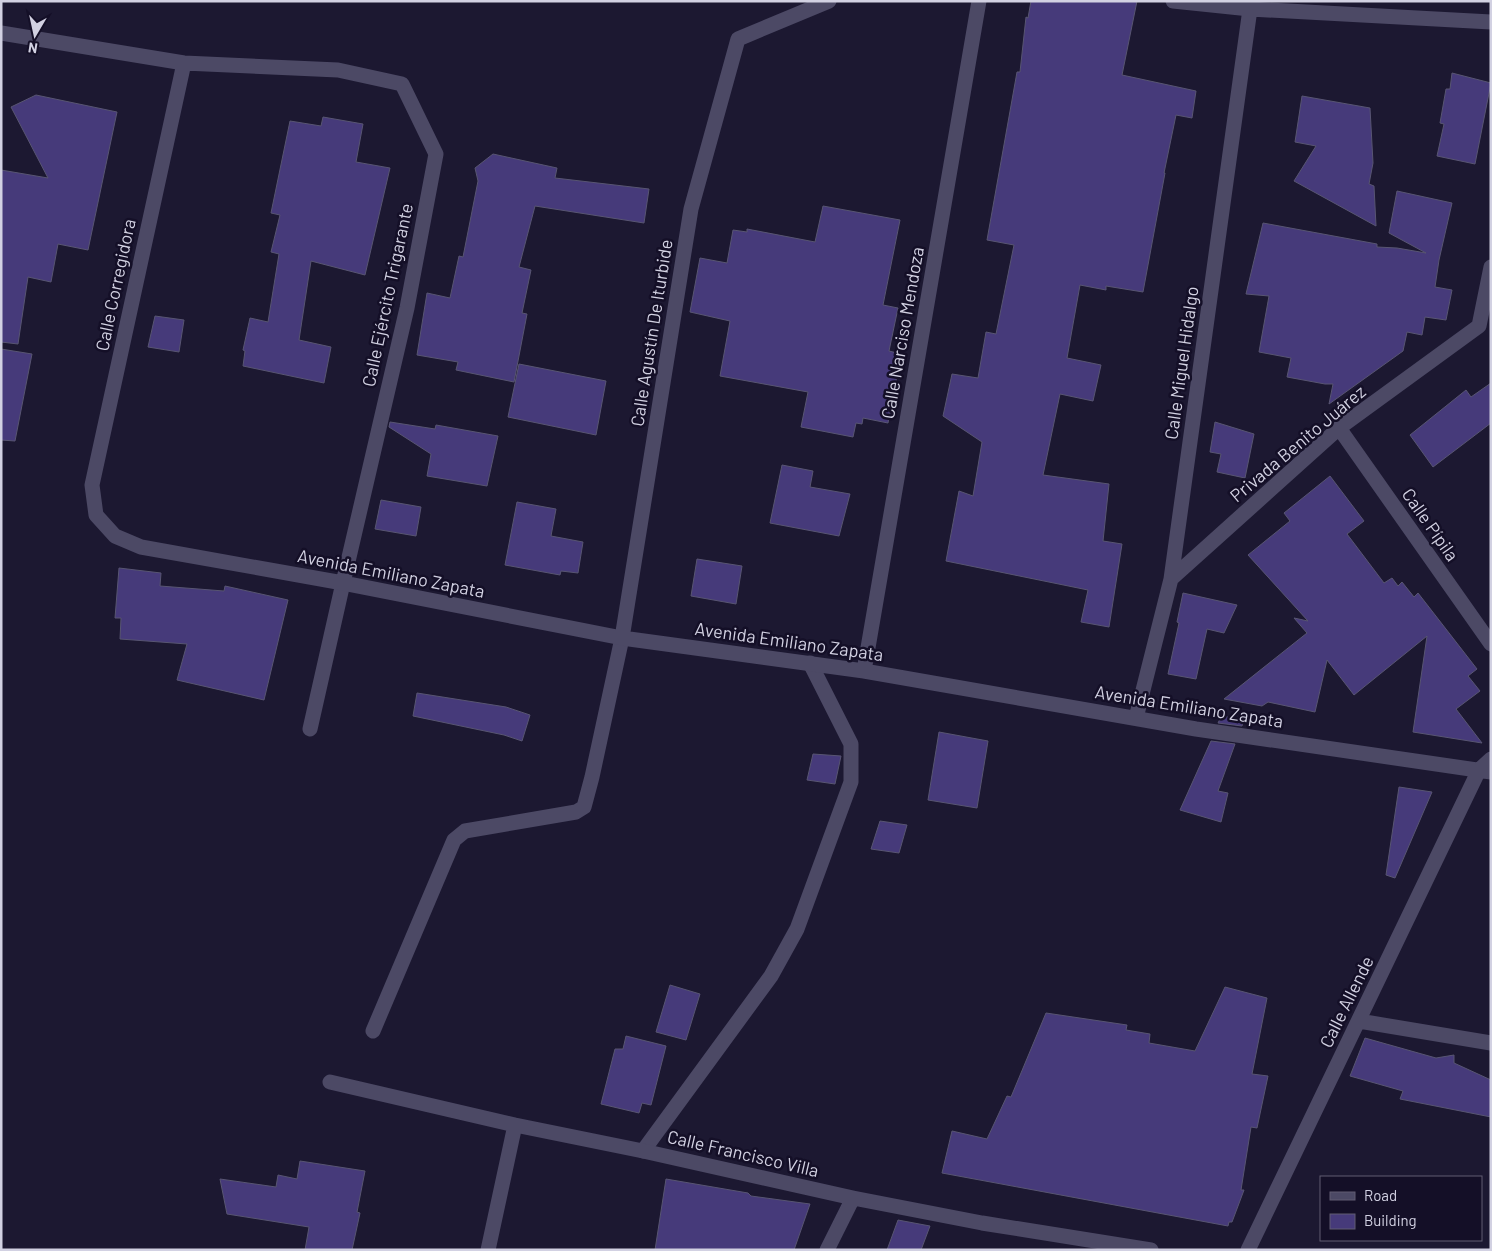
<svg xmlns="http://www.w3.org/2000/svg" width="1492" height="1251" viewBox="0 0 1492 1251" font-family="Barlow,sans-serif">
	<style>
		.building { fill: #463a7a; stroke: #585572 }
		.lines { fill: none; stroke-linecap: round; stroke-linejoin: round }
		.lane { stroke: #4c4965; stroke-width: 15 }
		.street { stroke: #4c4965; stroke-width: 15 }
		.labels { text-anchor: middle; stroke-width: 5; stroke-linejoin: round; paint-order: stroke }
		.street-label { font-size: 18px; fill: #d2d1e2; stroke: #140f27 }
	</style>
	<rect width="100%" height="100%" fill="#1c1831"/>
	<path class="building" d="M1031 1H1137L1122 75 1196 91 1192 118 1176 115 1164 173H1165L1143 292 1106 286V290L1080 285 1067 358 1101 365 1093 401 1060 394 1043 475 1109 484 1103 541 1122 544 1109 627 1081 622 1088 590 946 561 959 491 973 496 982 442 943 416 952 374 978 378 986 332 996 334 1014 245 987 240 1017 72H1020L1026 17 1028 18Z
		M1452 73 1491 83 1475 164 1437 156 1444 124 1440 123 1446 89H1450Z
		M36 95 117 112 88 250 58 244 51 282 28 277 18 344 1 342V170L48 178 11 107Z
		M1302 96 1370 108 1373 163 1369 184 1374 186 1376 226 1294 181 1316 146 1295 142Z
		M323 117 363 124 356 162 390 168 365 275 311 261 299 340 331 347 324 383 243 366 245 351 243 350 250 318 268 322 279 254 271 252 280 215 271 213 290 121 321 126Z
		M493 154 557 168 555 178 649 189 644 223 535 206 519 267 531 270 522 313 527 314 514 382 456 370 458 362 417 355 427 293 450 298 459 256 463 257 478 181 475 168Z
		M1397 191 1452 203 1439 260 1435 287 1452 290 1446 320 1425 317 1422 335 1407 332 1403 351 1329 404 1333 384H1325L1287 377 1291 358 1259 352 1269 296 1246 294 1263 223 1377 244V247L1397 248 1426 253 1389 233Z
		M823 206 900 220 883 305 898 308 889 351 901 354 888 423 863 418 862 424 856 423 853 437 801 427 808 392 720 376 730 321 690 312 700 258 727 263 733 230 747 232V229L815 242Z
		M155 316 184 320 179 352 148 347Z
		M1 349 32 354 15 441 1 440Z
		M519 364 606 381 596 435 508 417Z
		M1491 383V423L1433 467 1410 435 1466 390 1471 397Z
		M390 422 435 429 436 425 498 436 487 486 427 476 431 454 389 427Z
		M1215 422 1254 434 1245 478 1217 472 1221 454 1210 452Z
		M782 465 813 471 810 487 850 494 839 536 770 523Z
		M1330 476 1364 521 1347 534 1384 583 1392 578 1398 586 1402 582 1414 597 1418 593 1477 669 1468 676 1480 691 1456 709 1482 743 1413 732 1427 636 1354 695 1327 660 1315 712 1268 702 1262 706 1224 699 1307 633 1294 618 1308 621 1248 555 1290 521 1284 513Z
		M381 500 421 507 416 536 375 529Z
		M517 502 556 509 551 536 583 542 578 573 561 571 560 575 505 565Z
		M697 559 742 566 736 604 691 596Z
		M119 568 161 573 160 586 224 591 225 586 288 600 264 700 177 680 187 644 120 639 121 618H115Z
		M1183 593 1237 605 1224 633 1207 629 1196 679 1168 674 1179 623 1177 622Z
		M417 693 506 707 530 715 522 741 504 735 413 716Z
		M1222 715 1243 723 1242 726 1218 723Z
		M939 732 988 741 977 808 928 800Z
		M1211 741 1235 744 1218 791 1228 793 1221 822 1180 810Z
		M813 754 841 756 835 784 807 780Z
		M1399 787 1432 792 1395 878 1386 875Z
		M880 821 907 825 899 853 871 849Z
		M670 985 700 994 686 1040 656 1032Z
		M1225 987 1267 998 1252 1074 1268 1076 1257 1128 1251 1127 1241 1190H1244L1232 1222H1229L1228 1226 942 1173 952 1131 987 1139 1007 1096 1011 1097 1046 1013 1127 1025 1126 1030 1150 1034 1149 1043 1195 1051Z
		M626 1036 666 1046 651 1105 642 1103 639 1113 601 1104 615 1049H623Z
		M1365 1038 1436 1058 1454 1055V1063L1491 1080V1117L1400 1099 1403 1091 1350 1076Z
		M300 1161 365 1171 357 1212 360 1213 352 1250H305L309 1227 227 1214 220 1179 276 1187 278 1175 297 1179Z
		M666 1179 748 1193 751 1196 810 1204 794 1250H655Z
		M898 1220 930 1226 921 1250H887Z"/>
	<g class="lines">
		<path class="lane" d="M310 729 343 583
			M373 1031 454 840 465 831 576 812 584 807 592 777 622 638
			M643 1151 771 976 797 929 851 782V744L810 663"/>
		<path class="street" d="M1173 1 1250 9 1491 22
			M1 33 184 63 338 70 402 84 436 154 407 308 343 583
			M184 63 92 485 96 515 115 536 141 547 343 583 622 638 864 671 1196 729 1491 772
			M1339 428 1491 644
			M1171 579 1339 428 1479 326 1491 267
			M622 638 691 209 738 39 829 1
			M864 671 979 1
			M1136 718 1171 579 1250 9
			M1359 1021 1491 1043
			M330 1082 515 1125 643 1151 853 1198 982 1223 1151 1250
			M488 1250 515 1125
			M827 1250 853 1198
			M1248 1250 1479 770 1491 759"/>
	</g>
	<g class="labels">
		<g class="street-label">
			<text transform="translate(116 285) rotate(-78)" y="6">Calle Corregidora</text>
			<text transform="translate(388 295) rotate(-78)" y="6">Calle Ejército Trigarante</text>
			<text transform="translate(652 333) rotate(-81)" y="6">Calle Agustín De Iturbide</text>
			<text transform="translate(903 333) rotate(-80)" y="6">Calle Narciso Mendoza</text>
			<text transform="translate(1182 363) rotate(-82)" y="6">Calle Miguel Hidalgo</text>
			<text transform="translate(1298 444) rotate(-40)" y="6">Privada Benito Juárez</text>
			<text transform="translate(1430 525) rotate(55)" y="6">Calle Pípila</text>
			<text transform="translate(391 574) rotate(11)" y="6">Avenida Emiliano Zapata</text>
			<text transform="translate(789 642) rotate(8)" y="6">Avenida Emiliano Zapata</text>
			<text transform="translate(1189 707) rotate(9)" y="6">Avenida Emiliano Zapata</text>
			<text transform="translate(1347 1002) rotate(-64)" y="6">Calle Allende</text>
			<text transform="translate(743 1154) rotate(13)" y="6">Calle Francisco Villa</text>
		</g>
	</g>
	<rect width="1492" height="1251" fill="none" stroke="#d2d1e2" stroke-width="5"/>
	<rect x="1320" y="1176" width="162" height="65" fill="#140f27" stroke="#605d72"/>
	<rect x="1330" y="1192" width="25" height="8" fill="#4c4965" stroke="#605d72"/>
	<text x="1364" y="1201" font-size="15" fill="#d2d1e2">Road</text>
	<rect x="1330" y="1214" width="25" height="15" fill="#463a7a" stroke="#605d72"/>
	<text x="1364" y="1226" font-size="15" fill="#d2d1e2">Building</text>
	<g transform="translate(35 35) rotate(189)" stroke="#140f27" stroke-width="4" paint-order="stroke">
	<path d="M0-4L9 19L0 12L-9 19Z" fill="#d2d1e2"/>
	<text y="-8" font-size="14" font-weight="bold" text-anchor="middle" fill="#d2d1e2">N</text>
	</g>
</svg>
